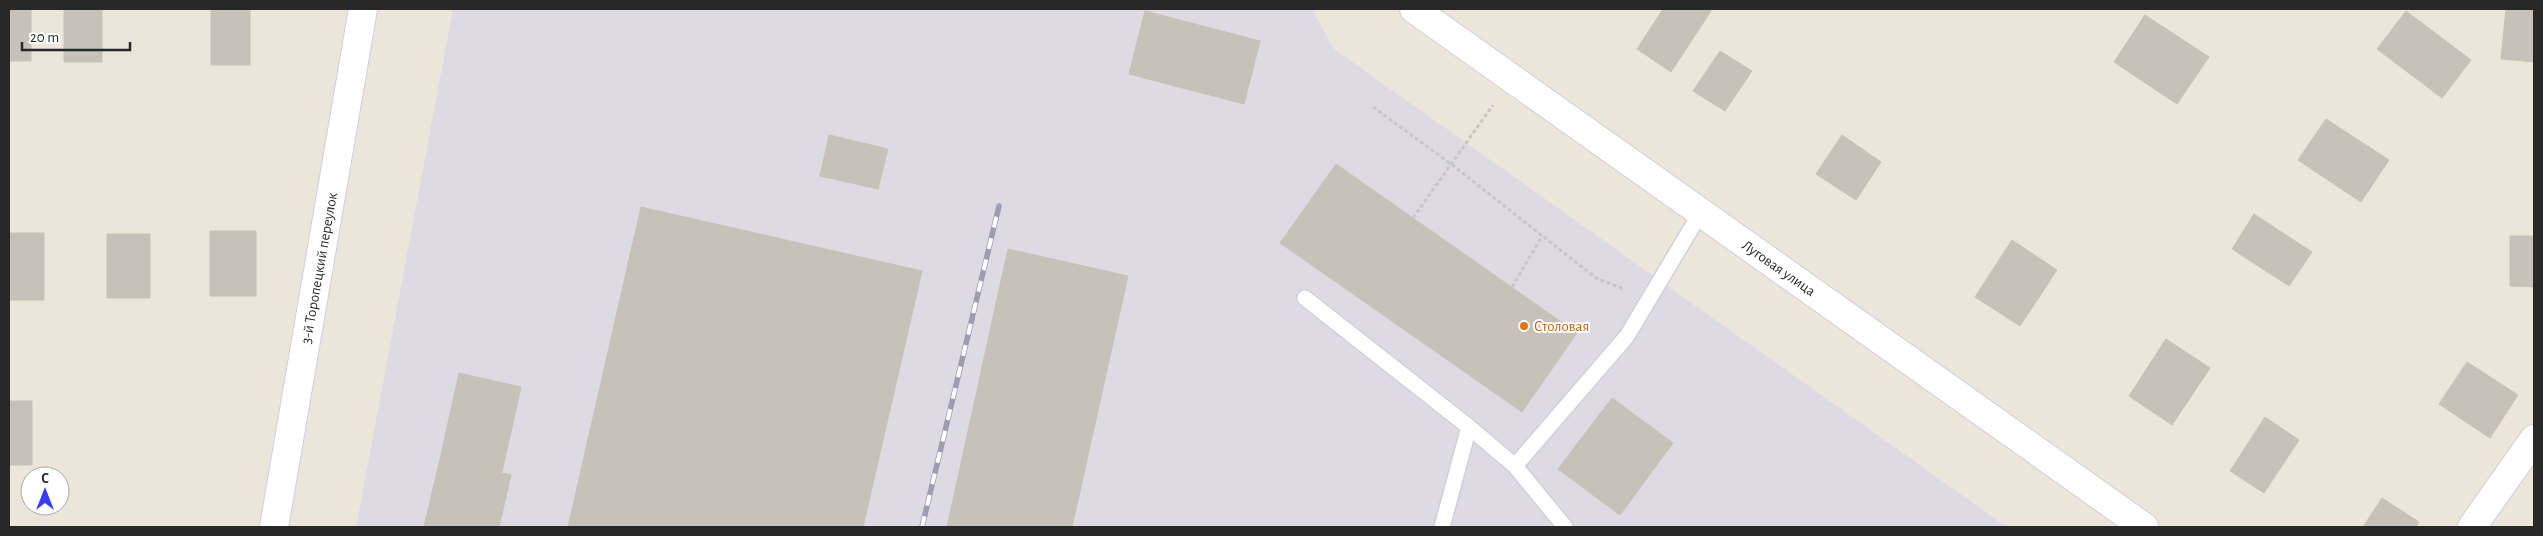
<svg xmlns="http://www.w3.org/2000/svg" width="2543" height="536" viewBox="0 0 2543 536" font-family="'Alegreya Sans',sans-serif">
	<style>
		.industrial { fill: #dedae3 }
		.building { fill: #c6c2b9; stroke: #c6c2b3 }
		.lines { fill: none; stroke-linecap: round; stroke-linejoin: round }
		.service-casing { stroke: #cfcfe1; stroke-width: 18 }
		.minor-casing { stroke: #cfcfe1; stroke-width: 30 }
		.path { stroke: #c7c7c7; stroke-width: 3; stroke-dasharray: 4 2.5; stroke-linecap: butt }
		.service { stroke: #fff; stroke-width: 15 }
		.minor { stroke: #fff; stroke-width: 28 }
		.rail-casing { stroke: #9d9cb3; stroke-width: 5.5 }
		.rail { stroke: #fff; stroke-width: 4; stroke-dasharray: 11; stroke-linecap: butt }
		.food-dot { fill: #e8710a; stroke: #fff; stroke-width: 2 }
		.labels { text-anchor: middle; stroke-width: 4; stroke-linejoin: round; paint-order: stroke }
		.street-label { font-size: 15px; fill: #282828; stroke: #fff }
		.food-label { font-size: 15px; fill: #c56008; stroke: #fff; text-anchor: start }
	</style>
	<rect width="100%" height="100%" fill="#ebe6d9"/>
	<path class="industrial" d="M453 9H1312L1334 49 2007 527H356Z"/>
	<path class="building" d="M9 9H31V61H9Z
		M64 9H102V62H64Z
		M211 9H250V65H211Z
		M1663 9H1707L1711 11 1671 72 1637 49Z
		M2506 9H2534V62L2501 59Z
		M1145 11 1260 41 1244 104 1129 74Z
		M2406 11 2471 60 2442 98 2377 49Z
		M2145 15 2209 57 2177 104 2114 62Z
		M1720 51 1752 71 1725 111 1693 91Z
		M2326 119 2389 160 2361 202 2298 160Z
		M829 135 888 149 878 189 820 176Z
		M1842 135 1881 162 1856 200 1816 174Z
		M1336 164 1577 333 1522 412 1280 243Z
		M641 207 922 271 863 527H568Z
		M2254 214 2312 252 2289 286 2232 249Z
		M210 231H256V296H210Z
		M9 233H44V300H9Z
		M107 234H150V298H107Z
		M2510 236H2534V287L2510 286Z
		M2012 240 2057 270 2020 326 1975 297Z
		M1008 249 1128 276 1072 527H947Z
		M2166 339 2210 368 2172 425 2129 396Z
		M2467 362 2518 395 2490 438 2439 404Z
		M459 373 521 387 502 472 440 459Z
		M1612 398 1673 443 1620 515 1558 469Z
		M9 401H32V465H9Z
		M2265 417 2299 440 2264 493 2230 471Z
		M440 459 511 475 499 527H424Z
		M2382 498 2419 522 2416 527H2363Z"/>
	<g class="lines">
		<g class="service-casing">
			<path id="service" d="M1305 298 1469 427
				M1515 466 1565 527
				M1442 527 1469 427 1515 466 1627 336 1701 212"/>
		</g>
		<g class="minor-casing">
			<path id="minor" d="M1414 9 2144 527
				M274 527 363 9
				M2472 527 2534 439"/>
		</g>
		<path class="path" d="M1373 107 1451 164 1596 278 1624 289
			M1413 218 1493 105
			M1512 287 1542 236"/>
		<use href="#service" class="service"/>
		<use href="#minor" class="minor"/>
		<g class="rail-casing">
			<path id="rail" d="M922 527 999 206"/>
		</g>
		<use href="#rail" class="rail"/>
	</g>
	<circle class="food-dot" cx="1524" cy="326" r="5"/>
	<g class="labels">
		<g class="street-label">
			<text transform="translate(319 268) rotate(-80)" y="5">3-й Торопецкий переулок</text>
			<text transform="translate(1779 268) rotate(35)" y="5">Луговая улица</text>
		</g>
		<g class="food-label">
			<text x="1534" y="331">Столовая</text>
		</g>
	</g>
	<rect width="2543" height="536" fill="none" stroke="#282828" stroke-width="20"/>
	<g transform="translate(45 491)"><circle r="24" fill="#ffffff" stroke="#a9a9a9"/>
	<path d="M0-4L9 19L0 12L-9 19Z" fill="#373cf9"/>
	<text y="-8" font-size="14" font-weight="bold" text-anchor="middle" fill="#282828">С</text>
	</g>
	<path d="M22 42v8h108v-8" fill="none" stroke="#282828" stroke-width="2.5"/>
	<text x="30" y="42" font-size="15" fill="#282828" stroke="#ffffff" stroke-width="4" paint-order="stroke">20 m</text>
</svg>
